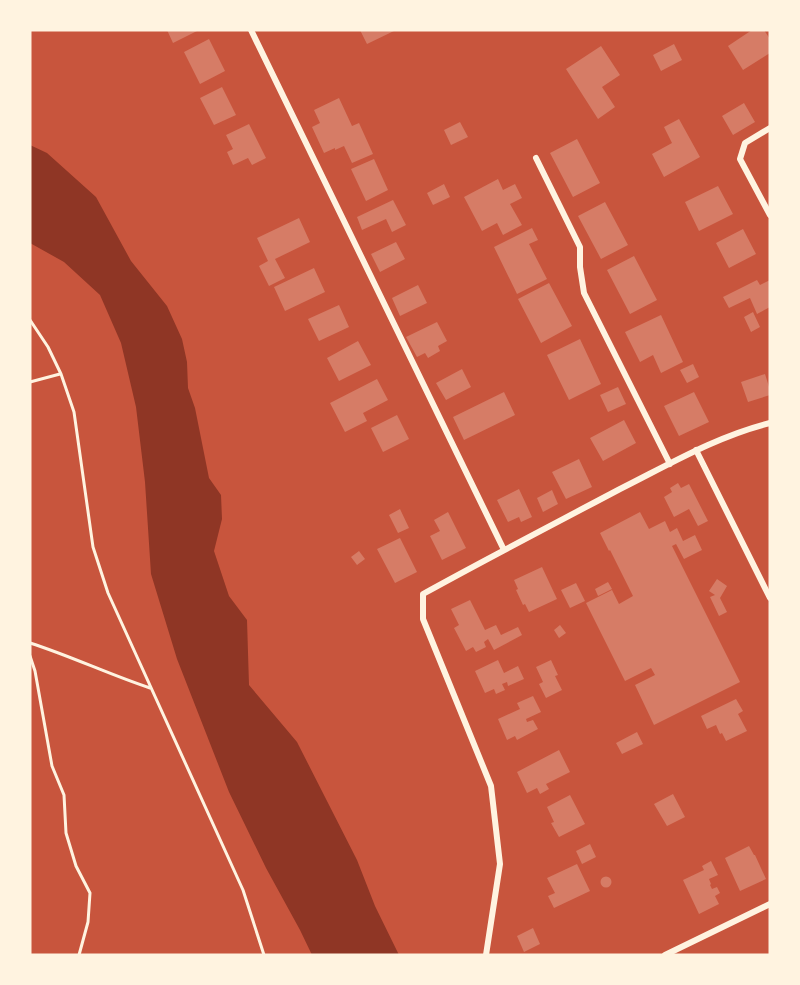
<svg xmlns="http://www.w3.org/2000/svg" width="800" height="985" viewBox="0 0 800 985" font-family="Georgia,serif">
	<style>
		.water { fill: #8f3625 }
		.building { fill: #d67c66 }
		.lines { fill: none; stroke-linecap: round; stroke-linejoin: round }
		.path { stroke: #fff3e0; stroke-width: 3 }
		.minor { stroke: #fff3e0; stroke-width: 6 }
	</style>
	<rect width="100%" height="100%" fill="#c8553d"/>
	<path class="water" d="M30 145 47 153 96 197 131 261 167 306 182 339 187 362 188 388 195 408 209 478 221 495 222 519 214 551 229 596 247 620 249 685 297 742 357 860 375 906 399 955H312L300 930 266 868 229 792 177 659 151 574 145 482 136 407 121 343 100 295 64 262 30 243Z"/>
	<path class="building" d="M167 30H199L173 43Z
		M360 30H396L367 44Z
		M752 30H764L770 39V53L743 70 728 46Z
		M209 39 225 71 200 84 184 52Z
		M674 44 682 60 661 71 653 55Z
		M601 46 620 75 602 87 615 107 598 119 566 69Z
		M222 87 236 115 214 125 200 98Z
		M339 98 352 126 359 123 373 154 352 163 344 146 335 150V148L324 153 312 127 320 123 314 110Z
		M744 103 755 122 733 135 722 116Z
		M679 119 700 157 664 177 652 154 672 143 664 127Z
		M460 122 468 137 451 145 444 130Z
		M249 124 266 158 252 165 248 158 233 165 227 152 233 149 226 135Z
		M577 139 600 183 573 197 550 153Z
		M374 159 388 190 366 201 351 169Z
		M498 179 503 190 515 184 522 198 510 204 522 225 503 235 497 223 482 231 464 197Z
		M444 184 450 197 433 205 427 193Z
		M718 186 733 214 699 231 685 202Z
		M393 200 406 225 392 232 386 219 362 230 357 217Z
		M605 202 628 245 601 259 578 216Z
		M299 218 310 242 275 259 285 278 269 286 259 266 268 261 257 238Z
		M532 228 538 240 529 244 547 279 517 294 494 247Z
		M743 229 756 254 729 268 716 243Z
		M396 242 405 259 380 272 371 254Z
		M634 256 657 300 630 314 607 270Z
		M314 268 325 292 285 311 274 287Z
		M757 280 760 285 770 280V307L757 314 750 298 729 308 723 297Z
		M549 283 572 326 541 343 518 299Z
		M418 285 427 303 400 316 392 298Z
		M339 305 349 327 319 341 308 319Z
		M753 312 760 327 751 332 744 317Z
		M661 315 683 362 661 373 653 355 640 362 625 332Z
		M437 322 447 341 438 346 440 351 428 358 425 353 417 357 406 337Z
		M580 339 601 384 569 400 547 355Z
		M358 341 371 365 339 381 327 358Z
		M693 364 699 377 687 383 680 370Z
		M462 369 471 387 446 400 436 383Z
		M765 374 770 390V395L748 402 741 382Z
		M377 379 388 400 363 413 367 421 345 432 330 403Z
		M618 387 626 404 608 412 600 395Z
		M504 392 515 415 464 440 453 417Z
		M694 392 709 422 679 436 664 406Z
		M397 415 409 439 383 452 371 428Z
		M624 420 636 443 603 461 590 438Z
		M579 459 592 487 566 499 552 472Z
		M678 483 681 488 689 484 708 521 698 526 689 509 674 517 664 497 672 492 670 488Z
		M519 489 532 517 521 522 519 517 508 522 497 500Z
		M552 490 558 504 543 512 537 498Z
		M400 509 409 528 398 533 389 515Z
		M448 512 466 548 442 560 430 536 440 531 434 520Z
		M640 512 649 529 665 521 670 532 677 528 683 541 695 535 702 550 684 559 676 544 672 546 740 682 654 725 635 685 655 675 651 668 625 681 586 603 612 590 619 604 633 596 610 550 609 551 600 533Z
		M400 538 417 572 395 583 377 549Z
		M359 551 365 559 357 565 351 557Z
		M542 567 557 599 529 612 525 604 523 605 516 590 518 589 514 580Z
		M717 579 727 586 720 598 727 612 719 616 710 597 715 595 709 591Z
		M608 582 612 589 598 596 595 589Z
		M576 583 585 601 570 608 561 590Z
		M470 600 485 630 496 625 501 635 518 627 522 635 494 650 488 639 484 642 486 647 476 652 473 647 466 651 454 628 459 625 451 609Z
		M560 625 566 633 559 638 554 630Z
		M498 660 504 673 518 666 524 679 508 686 507 682 502 684 505 690 496 694 494 689 485 693 475 671Z
		M551 660 558 675 555 676 562 690 546 698 539 684 543 682 536 667Z
		M533 696 541 712 526 719 527 722 533 720 538 729 517 740 515 736 507 740 498 719 520 709 517 703Z
		M736 699 743 711 738 714 747 731 726 741 722 733 720 734 716 725 707 729 701 716Z
		M637 732 643 744 622 754 616 743Z
		M559 750 570 772 546 784 549 789 540 794 537 788 527 793 517 772Z
		M673 794 685 817 667 826 654 804Z
		M570 795 585 824 559 837 551 823 554 822 547 807Z
		M590 844 596 857 582 864 576 851Z
		M749 846 754 855H755L766 879 740 891 725 858Z
		M711 861 718 875 709 879 711 884 710 885 712 889 717 887 720 893 715 896 719 904 699 914 683 880 704 870 702 866Z
		M577 864 590 891 554 908 548 896 555 893 547 878Z
		M600.5 882a5.5 5.5 0 1 1 11 0a5.5 5.5 0 1 1-11 0Z
		M533 928 540 944 524 952 517 936Z"/>
	<g class="lines">
		<path class="path" d="M30 320 48 347 61 374 74 412 93 547 108 593 243 890 264 955
			M30 382 60 374
			M30 643C71 656 110 675 150 688
			M30 656 35 671 52 766 64 795 66 833 76 866 90 893 88 922 79 955"/>
		<path class="minor" d="M251 30 504 550
			M770 128 745 143 740 159 770 215
			M536 158 580 247V267L584 293 670 464
			M696 450 770 598
			M486 955 500 864 491 786 423 619V594C488 558 554 524 620 489 668 465 717 436 770 423
			M665 955 770 904"/>
	</g>
	<rect width="800" height="985" fill="none" stroke="#fff3e0" stroke-width="63"/>
</svg>
